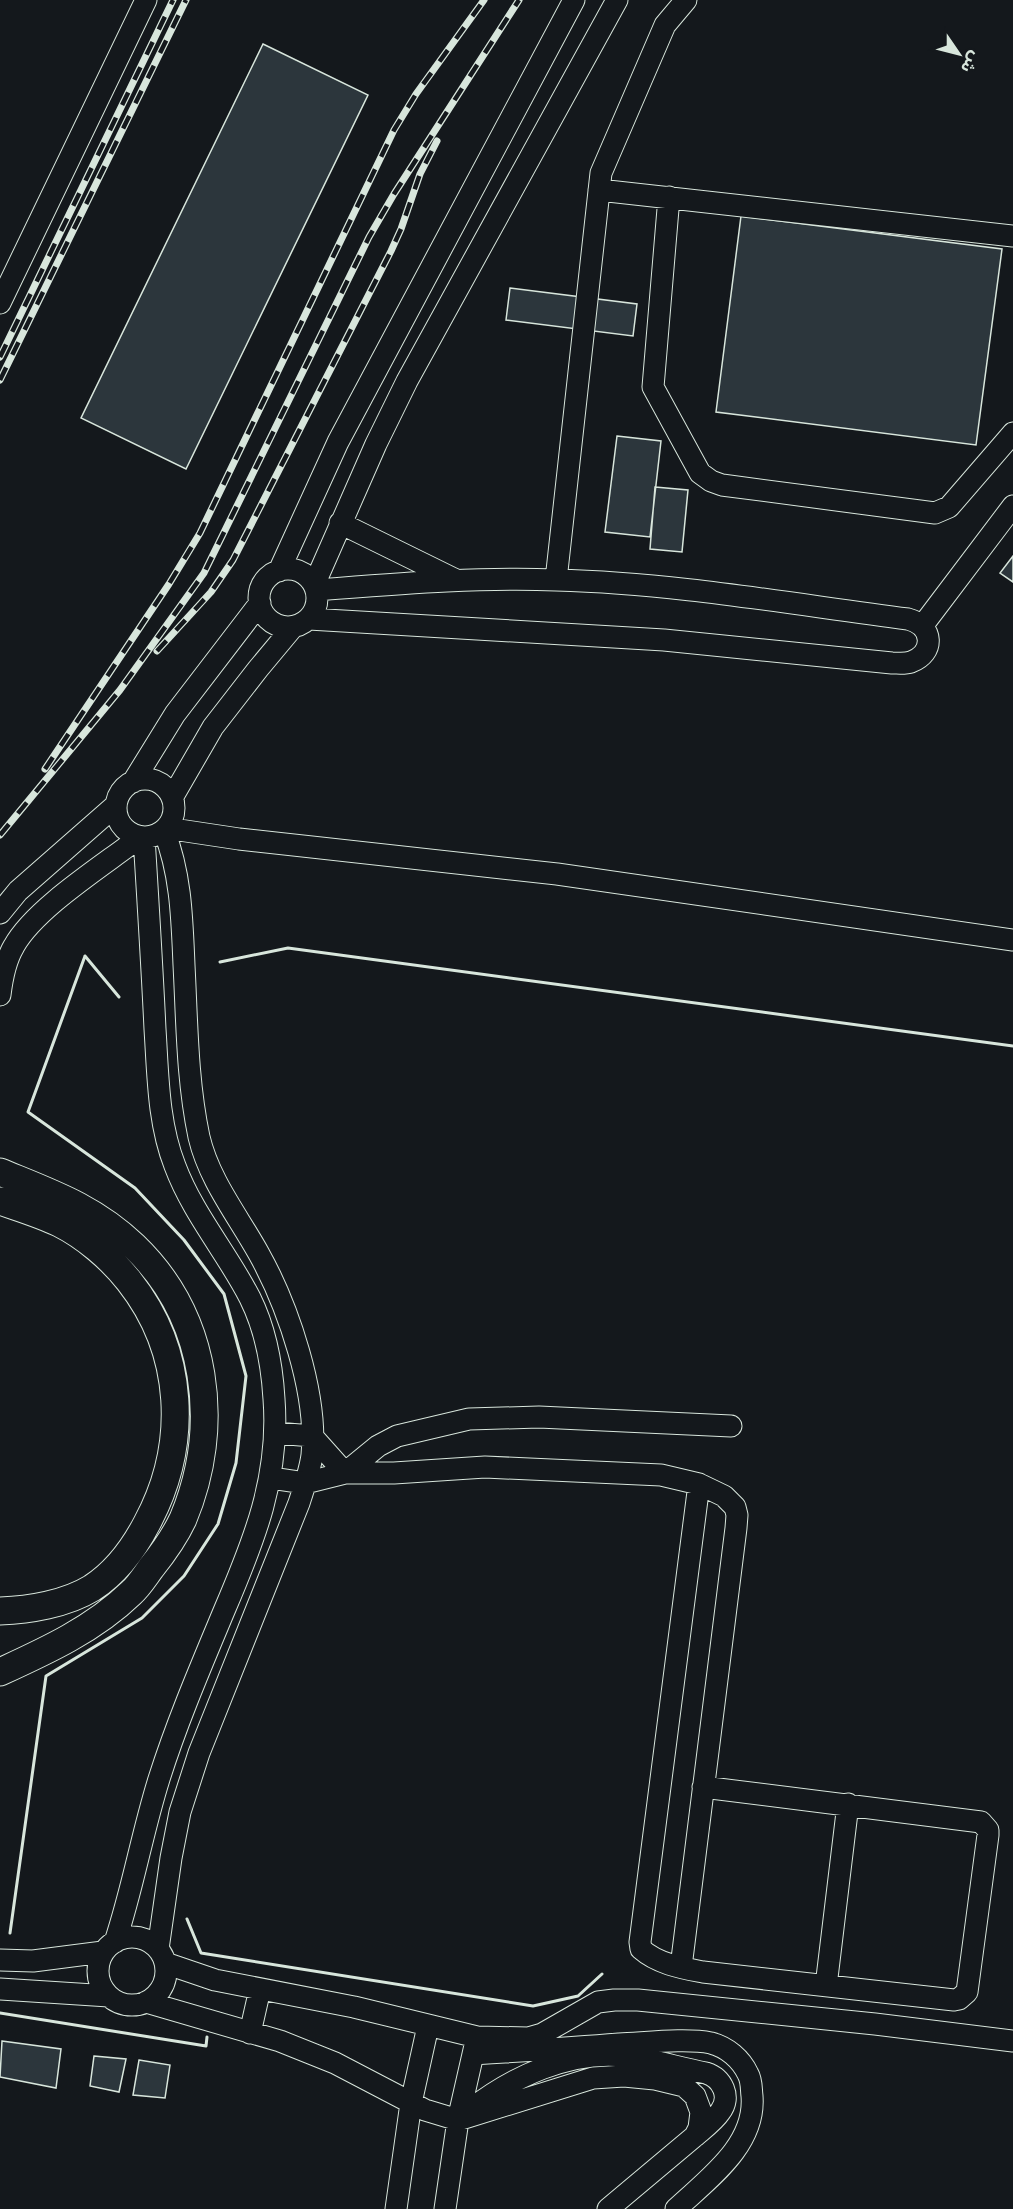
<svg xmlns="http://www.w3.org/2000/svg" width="1013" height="2209" viewBox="0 0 1013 2209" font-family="Signika,'Noto Sans Arabic',sans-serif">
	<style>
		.building { fill: #2c363c; stroke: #d8e6dc; stroke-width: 1.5 }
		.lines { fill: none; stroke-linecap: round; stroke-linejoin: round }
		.minor-casing { stroke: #d8e6dc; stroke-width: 23 }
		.major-casing { stroke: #d8e6dc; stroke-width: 29 }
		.minor { stroke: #14181c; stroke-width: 21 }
		.major { stroke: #14181c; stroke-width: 27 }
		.rail-casing { stroke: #d8e6dc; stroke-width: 7 }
		.rail { stroke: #14181c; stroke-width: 4.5; stroke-dasharray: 14; stroke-linecap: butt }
		.wall { stroke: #d8e6dc; stroke-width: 3 }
	</style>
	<rect width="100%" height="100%" fill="#14181c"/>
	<path class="building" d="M263 44 368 95 186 469 81 418Z
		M741 216 1002 249 976 445 716 412Z
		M510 288 637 304 633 336 506 320Z
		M617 436 661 441 650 537 605 532Z
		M655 487 688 490 682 552 650 549Z
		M1013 556V582L1000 573Z
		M2 2041 61 2049 56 2088 0 2077Z
		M94 2056 126 2059 119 2092 90 2086Z
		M139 2060 170 2065 165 2098 133 2095Z"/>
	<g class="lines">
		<g class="minor-casing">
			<path id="minor" d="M599 190 1013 236
				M669 197 653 387 700 473 711 481 722 485 935 513 949 507 1013 433
				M0 303 146 0
				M340 523 456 580
				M259 598a29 29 0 1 1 58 0a29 29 0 1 1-58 0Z
				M279 571 338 442 574 0
				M556 580 601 173 665 25 686 0
				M314 585 376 444 407 381 617 0
				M309 619 664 640 892 663C898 663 905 664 911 662 935 653 934 626 908 619 791 604 674 583 556 580 476 577 396 584 316 590
				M923 625 1013 506
				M116 808a29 29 0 1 1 58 0a29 29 0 1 1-58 0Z
				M133 782 175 714 260 603
				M172 798 213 727 258 669 293 627
				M166 828 239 839 557 874 1013 940
				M0 913 18 891 116 805
				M0 995C2 978 5 961 14 946 35 908 104 865 140 837
				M276 1433 312 1436 345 1473
				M345 1473 378 1446 397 1436 469 1419 539 1417 731 1426
				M271 1478 305 1483 345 1473H394L485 1467 661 1475 699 1484 724 1496 735 1507 737 1515 736 1528 681 1967
				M699 1484 640 1942 641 1949C658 1964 682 1968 703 1972L954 2000 959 1999 967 1992 988 1835V1830L981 1822 703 1787
				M98 1971a34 34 0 1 1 68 0a34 34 0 1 1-68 0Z
				M115 1942C133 1888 142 1833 159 1779 177 1722 201 1666 224 1611 254 1541 280 1477 274 1399 272 1365 265 1328 250 1298 227 1253 193 1214 175 1166 158 1123 158 1075 155 1029 152 965 148 901 144 837
				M158 1949 171 1858 180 1812 199 1753 299 1503C304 1487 310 1471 312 1455 318 1394 288 1306 259 1254 238 1216 209 1180 199 1137 187 1080 187 1022 184 965 182 918 181 874 164 831
				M0 1960 33 1961 103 1952
				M165 1963 215 1980 354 2007 477 2037 528 2038 542 2034 598 2002 614 2000H638L875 2024 1013 2041
				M826 1986 848 1804
				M0 1989 109 1996
				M146 2002 280 2041 335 2063 425 2110 458 2120 593 2078 624 2076 655 2079 684 2086 695 2096 701 2112 699 2128 695 2136 608 2209
				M250 2033 260 1989
				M473 2054C522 2051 571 2048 619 2044 645 2043 686 2038 711 2043 727 2047 741 2059 748 2074 752 2081 751 2089 752 2096 756 2145 708 2179 676 2209
				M470 2110C512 2077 570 2050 624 2056 651 2059 679 2068 706 2073 722 2078 732 2097 720 2112 714 2121 703 2129 695 2136
				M396 2209 411 2103 428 2026
				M445 2209 458 2120 476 2041"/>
		</g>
		<g class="major-casing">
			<path id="major" d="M0 1172C51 1193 93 1207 134 1246 208 1317 222 1426 183 1519 175 1536 163 1553 151 1568 145 1576 139 1586 131 1593 94 1629 46 1651 0 1672
				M0 1201C20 1208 40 1214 59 1223 85 1236 111 1258 129 1281 185 1352 189 1445 147 1523 134 1548 115 1573 92 1588 66 1604 29 1610 0 1611"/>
		</g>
		<use href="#minor" class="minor"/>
		<use href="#major" class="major"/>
		<g class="rail-casing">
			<path id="rail" d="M0 357 173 0
				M0 380 186 0
				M157 651 211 592 233 560 391 251 401 229 420 174 437 141
				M45 769 169 584 200 533 394 130 416 94 484 0
				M0 835 120 690 204 573 369 237 394 194 519 0"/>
		</g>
		<use href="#rail" class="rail"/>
		<path class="wall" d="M85 956 119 997
			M220 962 288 948 1013 1046
			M187 1919 201 1953 533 2006 578 1996 602 1974
			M10 1933 46 1676 142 1618 184 1576 218 1524 236 1463 246 1376 224 1294 184 1240 135 1188 28 1112 85 956
			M0 2013 206 2046 207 2037"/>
	</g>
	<g transform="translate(959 54) rotate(125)" stroke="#14181c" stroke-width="4.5" paint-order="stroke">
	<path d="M0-4.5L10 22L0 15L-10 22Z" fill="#d8e6dc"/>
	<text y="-9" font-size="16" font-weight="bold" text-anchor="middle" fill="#d8e6dc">ش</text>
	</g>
</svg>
